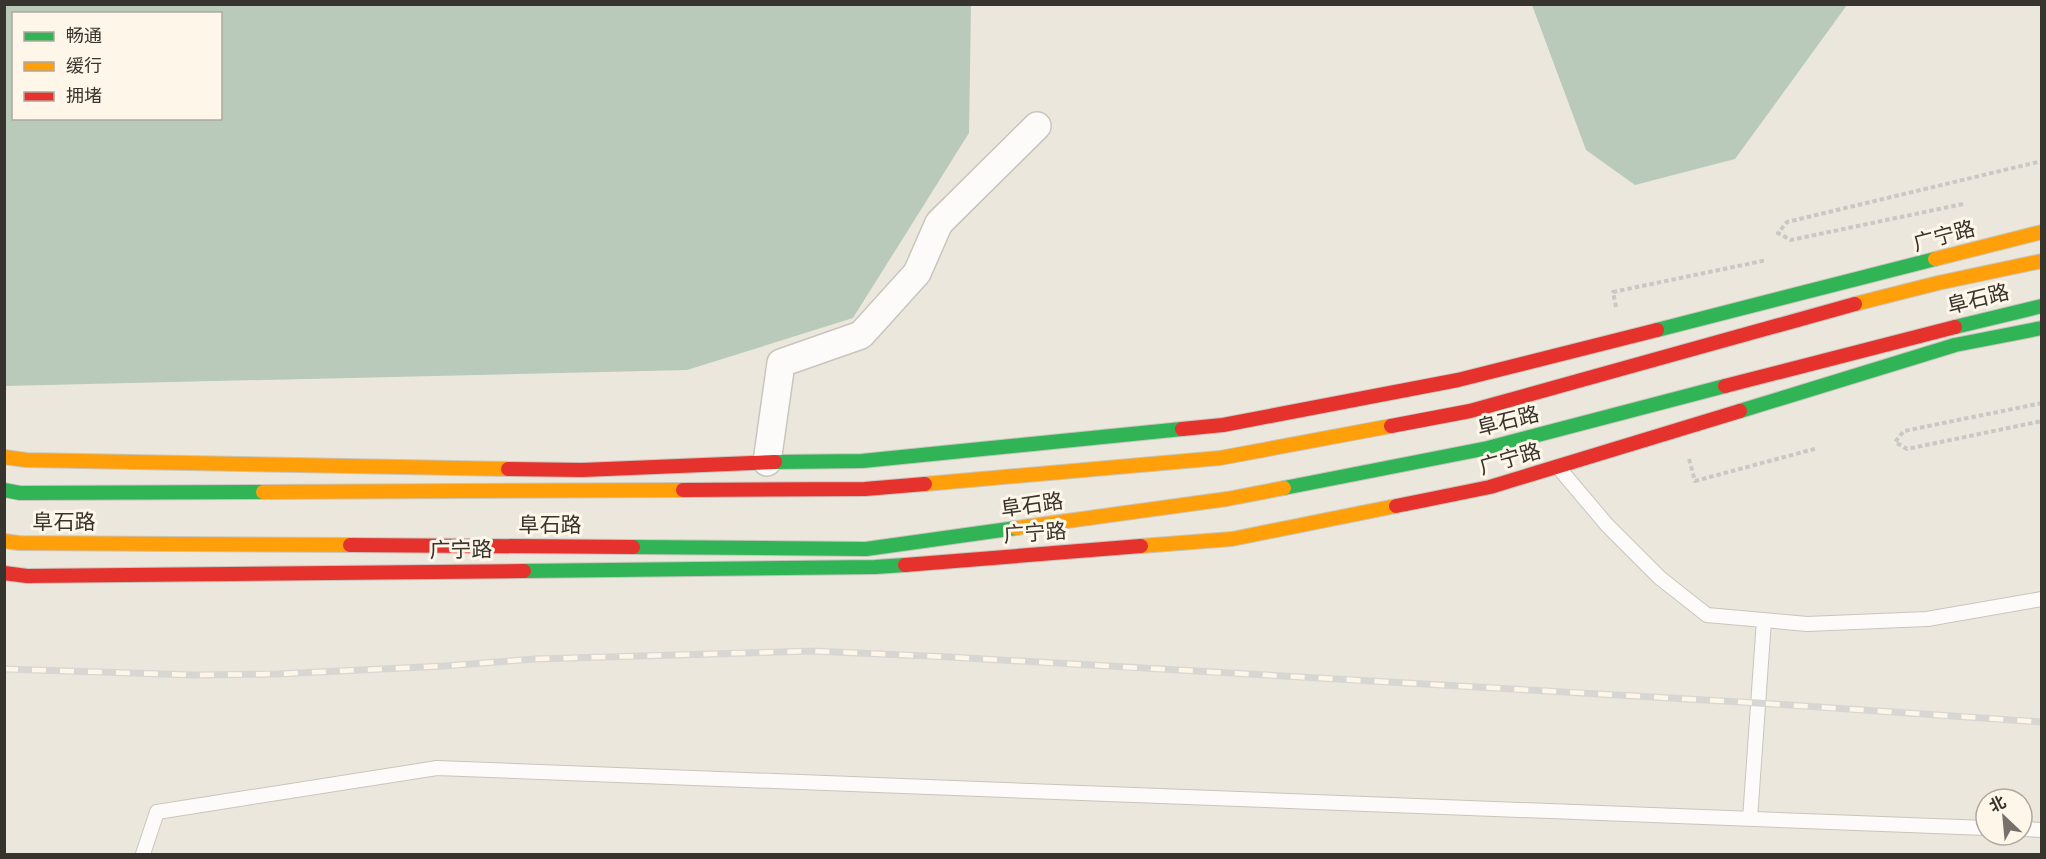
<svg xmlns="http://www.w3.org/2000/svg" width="2046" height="859" viewBox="0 0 2046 859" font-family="'Source Sans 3','Noto Sans SC',sans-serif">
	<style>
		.forest { fill: #b9caba; fill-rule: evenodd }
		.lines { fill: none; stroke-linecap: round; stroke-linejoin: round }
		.lane-casing { stroke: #c9c5bd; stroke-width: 16 }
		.street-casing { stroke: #c9c5bd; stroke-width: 30 }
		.fast-casing { stroke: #c9c5bd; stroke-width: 16 }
		.slow-casing { stroke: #c9c5bd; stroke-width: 16 }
		.jam-casing { stroke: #c9c5bd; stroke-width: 16 }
		.path { stroke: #c9c8c5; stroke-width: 4; stroke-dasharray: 4.5 3; stroke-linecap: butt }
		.lane { stroke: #fcfbfa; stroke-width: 14 }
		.street { stroke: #fcfbfa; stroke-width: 27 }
		.fast { stroke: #30b455; stroke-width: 14 }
		.slow { stroke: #ff9f0a; stroke-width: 14 }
		.jam { stroke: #e5322d; stroke-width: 14 }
		.rail-casing { stroke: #d8d6d3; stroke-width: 7 }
		.rail { stroke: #fef6e8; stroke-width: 4.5; stroke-dasharray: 14; stroke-linecap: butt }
		.labels { text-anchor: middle; stroke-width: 6; stroke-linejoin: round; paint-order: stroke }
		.street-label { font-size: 21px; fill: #37332d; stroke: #fef6e8 }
	</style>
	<rect width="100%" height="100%" fill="#ece7dd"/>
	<path class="forest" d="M4 5H971L969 133 853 318 687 370 5 386ZM14 14H220V118H14Z
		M1532 5V4L1847 5 1735 159 1635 185 1586 150Z"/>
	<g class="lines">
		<g class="lane-casing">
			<path id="lane" d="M1558 467 1607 525 1660 578 1707 615 1807 624 1927 619 2042 599
				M1750 819 1764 620
				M2022 829 2042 830
				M143 854 157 812 437 768 1986 828"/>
		</g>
		<g class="street-casing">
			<path id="street" d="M767 462 781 363 861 335 917 273 939 223 1037 126"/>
		</g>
		<g class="fast-casing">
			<path id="fast" d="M1955 327 2042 306
				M1657 330 1935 259
				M1740 411 1955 345 2042 328
				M775 462 862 461 1182 429
				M1284 488 1488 448 1725 386
				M4 490 20 493 263 492
				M633 547 866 549 1016 528
				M524 571 875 567 905 565"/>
		</g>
		<g class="slow-casing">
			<path id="slow" d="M1935 259 2042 232
				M1855 304 1938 283 2042 261
				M4 457 26 460 508 469
				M925 484 1220 458 1391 426
				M263 492 683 490
				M1016 528 1227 499 1284 488
				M4 541 19 543 350 545
				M1141 546 1232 539 1396 506"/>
		</g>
		<g class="jam-casing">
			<path id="jam" d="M1725 386 1955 327
				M1391 426 1470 411 1855 304
				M1182 429 1223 425 1458 380 1657 330
				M508 469 582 470 775 462
				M683 490 865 489 925 484
				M1396 506 1490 487 1740 411
				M350 545 633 547
				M905 565 1141 546
				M4 573 27 576 524 571"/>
		</g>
		<path class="path" d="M1963 204 1791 240 1778 233 1787 222 2042 161
			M1616 307 1613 292 1767 260
			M2042 403 1904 431 1895 442 1907 449 2042 421
			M1689 459 1695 481 1818 448"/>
		<use href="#lane" class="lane"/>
		<use href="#street" class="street"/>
		<use href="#fast" class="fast"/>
		<use href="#slow" class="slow"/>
		<use href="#jam" class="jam"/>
		<g class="rail-casing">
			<path id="rail" d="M4 669 194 675 278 674 444 666 535 659 812 651 949 657 1758 703 2042 722"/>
		</g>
		<use href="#rail" class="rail"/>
	</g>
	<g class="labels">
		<g class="street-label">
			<text transform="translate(1944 236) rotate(-15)" y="7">广宁路</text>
			<text transform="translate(1978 299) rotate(-14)" y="7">阜石路</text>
			<text transform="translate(1508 421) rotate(-14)" y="7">阜石路</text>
			<text transform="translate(1510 459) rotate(-16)" y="7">广宁路</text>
			<text transform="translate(1032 505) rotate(-8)" y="7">阜石路</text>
			<text x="64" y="529">阜石路</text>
			<text x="550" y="532">阜石路</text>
			<text transform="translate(1035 533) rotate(-4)" y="7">广宁路</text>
			<text transform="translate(461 550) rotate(-1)" y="7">广宁路</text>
		</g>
	</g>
	<rect width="2046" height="859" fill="none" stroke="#37332d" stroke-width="12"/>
	<rect x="12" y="12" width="210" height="108" fill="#fef6e8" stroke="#aea89d" stroke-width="1.5"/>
	<rect x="24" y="32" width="30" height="9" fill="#30b455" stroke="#aea89d" stroke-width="1.5"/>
	<text x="66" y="42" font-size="18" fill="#37332d">畅通</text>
	<rect x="24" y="62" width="30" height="9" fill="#ff9f0a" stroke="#aea89d" stroke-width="1.5"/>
	<text x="66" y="72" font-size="18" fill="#37332d">缓行</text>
	<rect x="24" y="92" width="30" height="9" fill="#e5322d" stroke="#aea89d" stroke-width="1.5"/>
	<text x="66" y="102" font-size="18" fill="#37332d">拥堵</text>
	<g transform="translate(2004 817) rotate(334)"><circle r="28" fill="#fef6e8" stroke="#aea89d" stroke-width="1.5"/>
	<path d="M0-4.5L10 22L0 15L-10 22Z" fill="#76726b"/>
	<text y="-9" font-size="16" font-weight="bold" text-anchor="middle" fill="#37332d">北</text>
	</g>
</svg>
